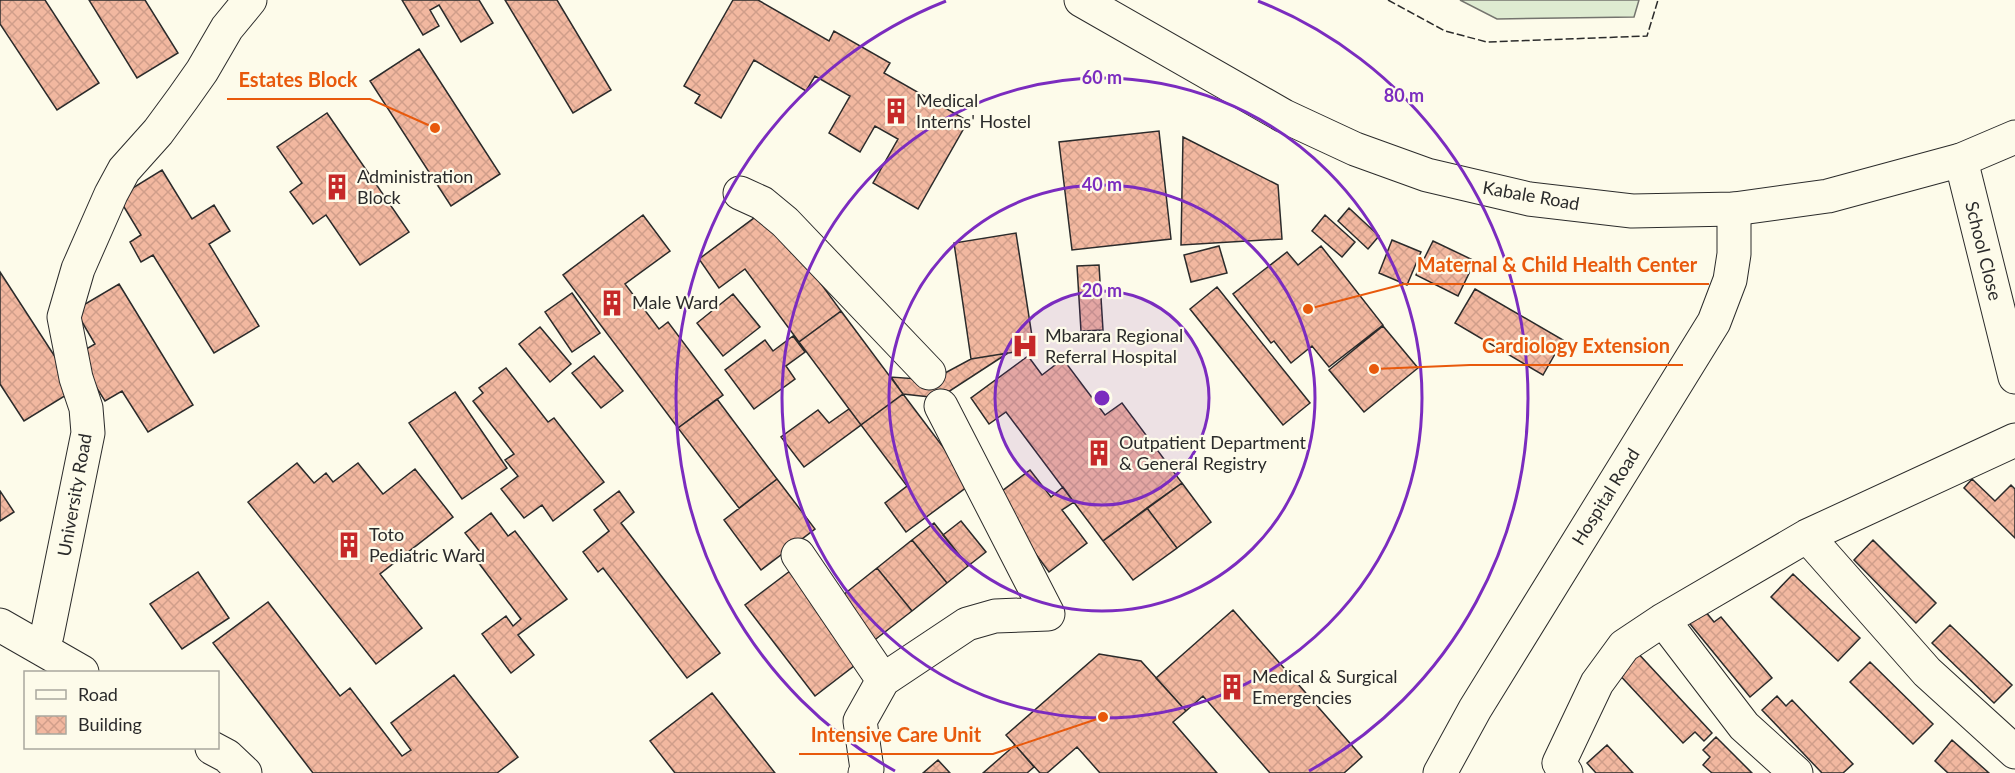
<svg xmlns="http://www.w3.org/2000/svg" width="2015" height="773" viewBox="0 0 2015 773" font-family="Lato,sans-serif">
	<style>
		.grass { fill: #deebd1; stroke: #74746e; stroke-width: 1.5 }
		.building { fill: url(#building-cross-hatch); stroke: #2b2b2b; stroke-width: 1.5 }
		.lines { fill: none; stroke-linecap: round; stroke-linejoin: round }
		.minor-casing { stroke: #2b2b2b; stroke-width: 35 }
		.major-casing { stroke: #2b2b2b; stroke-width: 35 }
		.minor { stroke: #fdfbea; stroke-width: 33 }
		.major { stroke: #fdfbea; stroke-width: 33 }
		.fence { stroke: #2b2b2b; stroke-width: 1.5; stroke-dasharray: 8 3; stroke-linecap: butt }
		.ring { fill: none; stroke: #7b2cbf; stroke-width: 3 }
		.labels { text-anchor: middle; stroke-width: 4.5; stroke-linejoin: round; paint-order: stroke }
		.poi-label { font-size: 18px; fill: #2b2b2b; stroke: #fdfbea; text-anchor: start }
		.street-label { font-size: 18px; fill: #2b2b2b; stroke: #fdfbea }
		.centre { fill: #7b2cbf; stroke: #fdfbea; stroke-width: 3 }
		.ring-label { font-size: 18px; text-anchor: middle; font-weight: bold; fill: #7b2cbf; stroke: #fdfbea; stroke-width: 4.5; stroke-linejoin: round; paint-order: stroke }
		.leader { fill: none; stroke: #e8590c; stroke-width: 2 }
		.callout-dot { fill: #e8590c; stroke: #fdfbea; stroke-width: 2 }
		.callout-label { font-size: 20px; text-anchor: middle; font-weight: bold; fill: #e8590c; stroke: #fdfbea; stroke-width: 4.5; stroke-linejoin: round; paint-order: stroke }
	</style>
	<defs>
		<pattern id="building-cross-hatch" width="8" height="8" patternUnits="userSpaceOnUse" patternTransform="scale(1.5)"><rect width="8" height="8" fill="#f2b8a0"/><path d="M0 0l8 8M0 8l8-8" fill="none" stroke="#d09e8a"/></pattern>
	</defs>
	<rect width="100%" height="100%" fill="#fdfbea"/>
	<path class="grass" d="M1460 0H1639L1634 17 1497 19Z"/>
	<path class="building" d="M0 0H45L99 83 57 110 0 24Z
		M89 0H145L178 53 137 78Z
		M402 0H479L493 23 461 42 439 5 430 10 439 26 423 35Z
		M505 0H557L611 90 573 113Z
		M733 0H758L829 41 834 31 890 63 884 73 968 121 918 209 873 183 898 139 875 126 860 152 829 133 850 96 815 76 806 91 754 60 721 118 695 103 700 95 684 86Z
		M419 49 500 174 451 206 370 81Z
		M327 113 409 232 360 265 326 215 313 224 301 207 290 192 302 183 277 147Z
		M1159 131 1171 239 1072 250 1059 142Z
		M1183 137 1278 185 1282 239 1181 245Z
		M162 170 192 219 214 205 230 231 209 244 259 326 214 353 153 255 141 262 130 242 141 235 118 197Z
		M1349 208 1379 236 1368 249 1338 221Z
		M766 209 841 311 799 342 745 269 719 288 699 259Z
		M643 215 670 251 625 284 659 329 668 322 723 395 678 428 563 275Z
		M1325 215 1355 242 1342 257 1312 231Z
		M1016 233 1034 349 971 359 954 243Z
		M1392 240 1421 252 1407 285 1379 273Z
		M1433 241 1475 261 1458 296 1416 275Z
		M1219 246 1227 273 1191 282 1184 255Z
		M1321 246 1383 325 1329 367 1312 346 1291 363 1274 341 1271 343 1233 294 1287 252 1298 265Z
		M1099 265 1103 330 1081 331 1077 266Z
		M0 272 76 389 24 421 0 384Z
		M119 284 193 405 148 432 122 391 105 401 76 355 95 344 75 310Z
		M1217 287 1310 403 1283 425 1190 309Z
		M1475 289 1563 340 1543 375 1455 323Z
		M572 293 600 333 572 352 545 312Z
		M733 294 760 327 723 356 697 323Z
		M841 311 903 394 861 425 799 342Z
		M1383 326 1418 368 1364 412 1329 370Z
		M540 327 571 364 550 382 519 344Z
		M793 336 805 352 786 366 795 379 754 409 725 370 765 340 773 351Z
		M1008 353 939 398 903 394 891 377 932 380 971 359Z
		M594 356 623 391 601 408 572 373Z
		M1028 356 1042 375 1063 359 1105 415 1122 403 1182 483 1103 541 1006 412 989 424 971 398Z
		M506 368 548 422 554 418 604 482 553 521 542 505 524 518 501 489 518 476 505 460 514 454 473 401 483 393 479 388Z
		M455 392 507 468 462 499 409 423Z
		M903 394 971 484 906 532 885 503 907 486 861 425Z
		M717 399 777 479 739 508 678 428Z
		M849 409 861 425 804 467 781 437 818 410 829 423Z
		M297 463 314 483 326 473 333 482 358 463 383 494 415 469 453 517 380 574 422 628 376 664 248 502Z
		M1030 470 1051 497 1063 487 1074 502 1062 510 1087 543 1049 572 994 497Z
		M777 479 815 529 761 570 724 520Z
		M1972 479 1995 501 2011 485 2015 489V538L1964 488Z
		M1182 483 1211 522 1177 548 1147 508Z
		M0 491 14 512 0 521Z
		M619 491 634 512 621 523 720 653 687 678 603 568 598 572 583 552 609 531 594 510Z
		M1147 508 1177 548 1133 580 1103 541Z
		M491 513 508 536 515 531 567 599 518 635 534 655 511 673 482 634 506 616 513 626 521 619 478 562 484 557 465 533Z
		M961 521 986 552 968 566 943 535Z
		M934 523 968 566 947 583 912 540Z
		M912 540 947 583 912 611 877 568Z
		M1873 540 1936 603 1916 623 1854 560Z
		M877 568 912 611 872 642 838 599Z
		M790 571 859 662 815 696 745 605Z
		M198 572 229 618 182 649 150 604Z
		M1793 574 1860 638 1838 661 1771 597Z
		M268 602 340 696 350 688 402 756 411 750 391 723 454 675 518 757 497 773H313L213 643Z
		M1701 606 1714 622 1721 617 1772 678 1750 697 1686 619Z
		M1233 610 1362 757 1344 773H1270L1203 696 1186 711 1156 678Z
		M1950 625 2012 685 1994 703 1932 643Z
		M1635 650 1712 733 1704 741 1695 732 1683 743 1615 670Z
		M1099 654 1141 661 1186 711 1173 722 1217 773H1100L1077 747 1047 773H1040L1006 735Z
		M1870 662 1933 724 1913 744 1850 682Z
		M712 693 775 773H675L650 741Z
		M1777 696 1786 706 1792 700 1853 764 1843 773H1822L1762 710Z
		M1716 737 1752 773H1712L1703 765 1710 757 1703 750Z
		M1952 740 1989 773H1948L1935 761Z
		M1015 745 1034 767 1027 773H983Z
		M1607 745 1633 773H1596L1587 763Z
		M938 760 950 773H923Z"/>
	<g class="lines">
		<g class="minor-casing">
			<path id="minor" d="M1961 160 2015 377
				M740 193 762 203 785 222 929 373
				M1807 536 1927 672 2015 752
				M798 555 883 680
				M1663 620 1744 726 1796 773
				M0 625 82 672
				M42 649 47 635 88 433 86 408 76 378 64 317 78 269 111 194 124 170 158 132 183 98 202 71 227 28 250 0
				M212 748 227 756 245 773
				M865 773 867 769 860 721 883 680 967 624 995 616 1048 614 941 406
				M1440 773 1475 709 1714 322 1730 280 1734 254V209
				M1566 773 1559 763 1597 683 1624 646 1663 620 1807 536 2015 440"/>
		</g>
		<g class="major-casing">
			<path id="major" d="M1081 0 1284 116 1355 149 1427 175 1529 199 1632 211 1734 209 1828 196 1961 160 2015 137"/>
		</g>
		<use href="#minor" class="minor"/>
		<use href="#major" class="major"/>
		<path class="fence" d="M1388 0 1445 31 1487 42 1647 36 1658 0"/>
	</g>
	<circle cx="1102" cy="398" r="107" fill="#7b2cbf" fill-opacity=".12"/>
	<g class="ring">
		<circle cx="1102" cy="398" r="107"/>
		<circle cx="1102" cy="398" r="213"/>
		<circle cx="1102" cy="398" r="320"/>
		<path d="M895 771A427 427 0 0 1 946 1M1258 1A427 427 0 0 1 1309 771"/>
	</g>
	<defs>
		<g id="building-bare" transform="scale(2.07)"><path d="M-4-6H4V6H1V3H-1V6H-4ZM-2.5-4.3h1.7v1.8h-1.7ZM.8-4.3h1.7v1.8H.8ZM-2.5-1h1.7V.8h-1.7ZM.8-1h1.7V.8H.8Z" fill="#c62828" stroke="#fdfbea" stroke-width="2.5" paint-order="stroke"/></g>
		<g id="hospital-bare" transform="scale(2.07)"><path d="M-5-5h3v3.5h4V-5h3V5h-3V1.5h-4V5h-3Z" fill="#c62828" stroke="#fdfbea" stroke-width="2.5" paint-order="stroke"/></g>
	</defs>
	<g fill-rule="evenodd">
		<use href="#building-bare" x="896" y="111"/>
		<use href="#building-bare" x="337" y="187"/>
		<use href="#building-bare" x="612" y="303"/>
		<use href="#hospital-bare" x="1025" y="346"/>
		<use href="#building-bare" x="1099" y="453"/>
		<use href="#building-bare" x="349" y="545"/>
		<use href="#building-bare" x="1232" y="687"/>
	</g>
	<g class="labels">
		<g class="poi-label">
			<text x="916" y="107">Medical<tspan x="916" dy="21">Interns' Hostel</tspan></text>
			<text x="357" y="183">Administration<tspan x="357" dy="21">Block</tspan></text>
			<text x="632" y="309">Male Ward</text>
			<text x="1045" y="342">Mbarara Regional<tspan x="1045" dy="21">Referral Hospital</tspan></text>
			<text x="1119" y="449">Outpatient Department<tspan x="1119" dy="21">&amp; General Registry</tspan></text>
			<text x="369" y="541">Toto<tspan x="369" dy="21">Pediatric Ward</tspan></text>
			<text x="1252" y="683">Medical &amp; Surgical<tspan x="1252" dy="21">Emergencies</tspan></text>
		</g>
		<g class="street-label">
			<text transform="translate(1531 196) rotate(10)" y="6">Kabale Road</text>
			<text transform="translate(1983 251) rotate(76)" y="6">School Close</text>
			<text transform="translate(75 495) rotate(-80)" y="6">University Road</text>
			<text transform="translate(1606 497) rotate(-58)" y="6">Hospital Road</text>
		</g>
	</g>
	<circle cx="1102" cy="398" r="9" class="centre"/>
	<g class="ring-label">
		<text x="1102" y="84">60 m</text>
		<text x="1404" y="102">80 m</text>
		<text x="1102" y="191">40 m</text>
		<text x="1102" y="297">20 m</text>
	</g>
	<path class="leader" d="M435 128L370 99H227M1308 309L1404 284H1709M1374 369L1470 365H1683M1103 717L993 754H799"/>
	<g class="callout-dot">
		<circle cx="435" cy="128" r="6"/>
		<circle cx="1308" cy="309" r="6"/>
		<circle cx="1374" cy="369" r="6"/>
		<circle cx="1103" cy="717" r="6"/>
	</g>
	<g class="callout-label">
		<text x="298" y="87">Estates Block</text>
		<text x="1557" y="272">Maternal &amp; Child Health Center</text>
		<text x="1576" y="353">Cardiology Extension</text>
		<text x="896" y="742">Intensive Care Unit</text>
	</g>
	<rect x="24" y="671" width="195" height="78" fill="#fdfbea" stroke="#a9a89e" stroke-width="1.5"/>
	<rect x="36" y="690" width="30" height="9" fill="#fdfbea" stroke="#a9a89e" stroke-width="1.5"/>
	<text x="78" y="701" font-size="18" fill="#2b2b2b">Road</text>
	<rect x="36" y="716" width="30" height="18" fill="url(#building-cross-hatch)" stroke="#a9a89e" stroke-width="1.5"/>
	<text x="78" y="731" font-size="18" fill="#2b2b2b">Building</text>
</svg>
